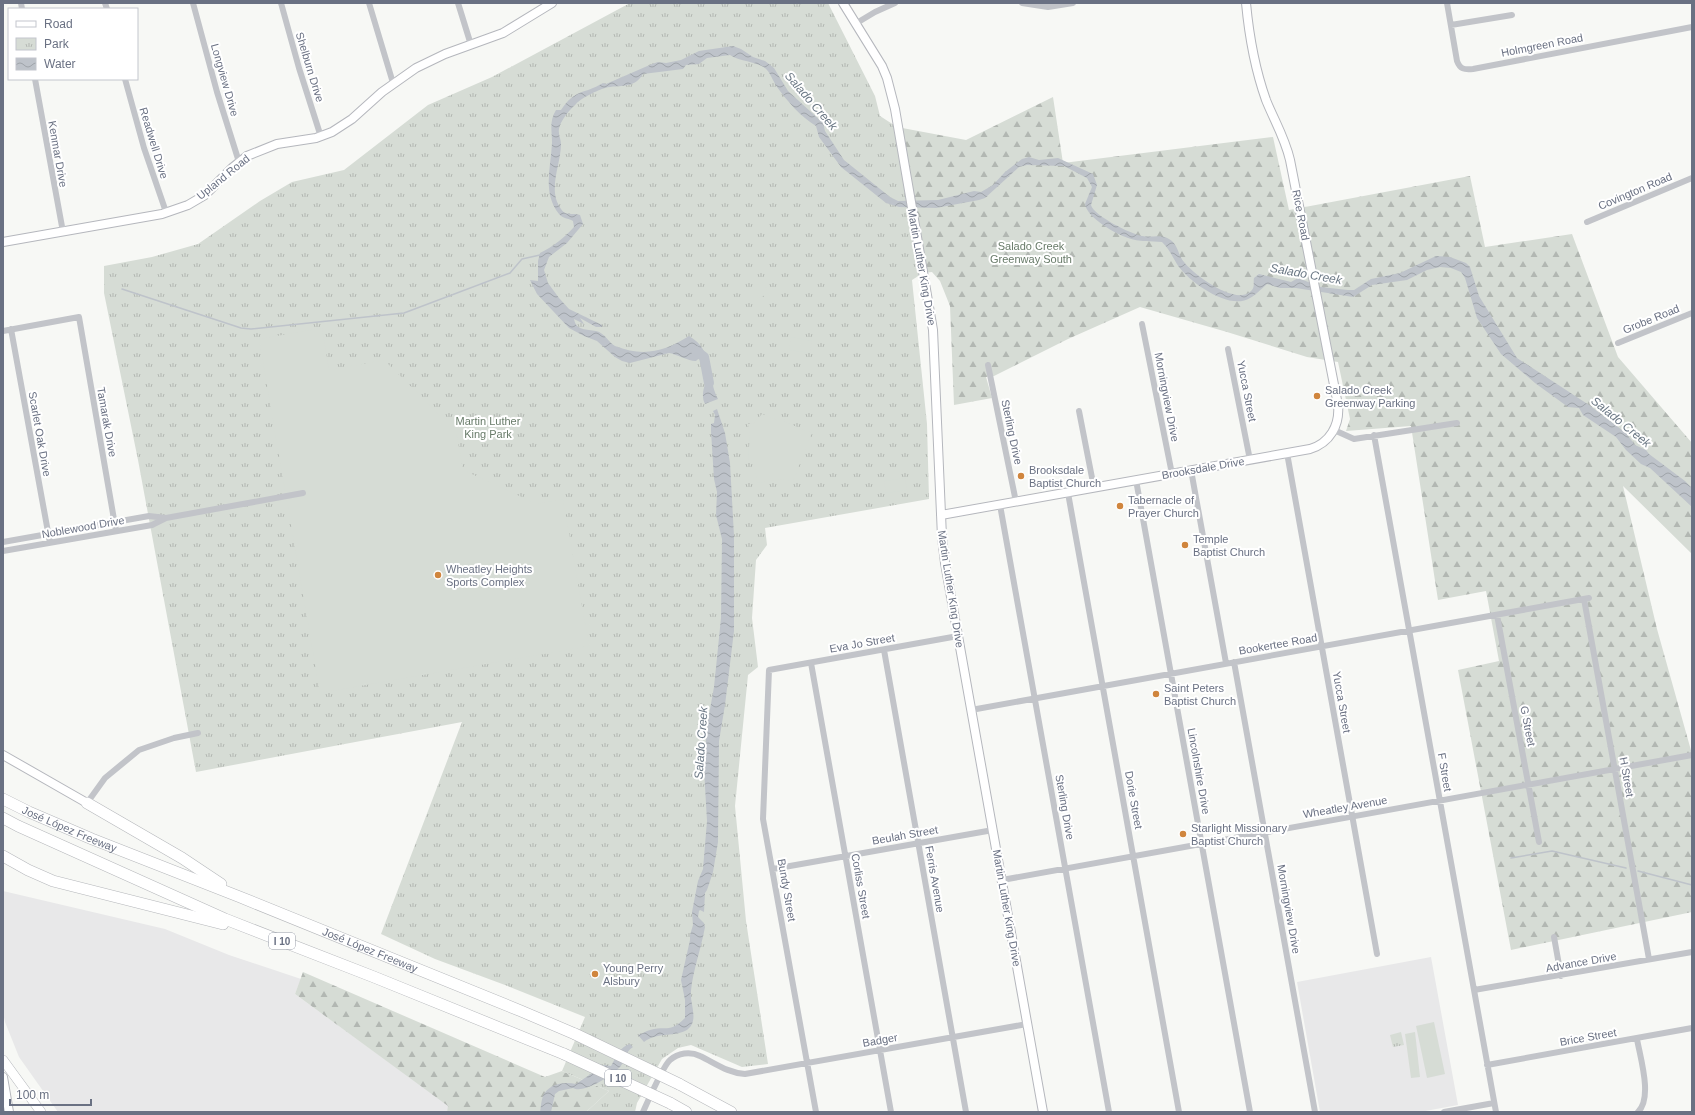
<svg xmlns="http://www.w3.org/2000/svg" width="1695" height="1115" viewBox="0 0 1695 1115" font-family="Helvetica,sans-serif">
	<style>
		.built { fill: #e8e8e9 }
		.forest { fill: url(#forest-firs) }
		.park { fill: url(#park-tufts) }
		.garden { fill: #d6dcd5 }
		.water { fill: url(#water-waves) }
		.lines { fill: none; stroke-linecap: round; stroke-linejoin: round }
		.stream { stroke: #bec3ca; stroke-width: 1.5 }
		.river { stroke: #bec3ca; stroke-width: 10 }
		.secondary-casing { stroke: #b5b7bd; stroke-width: 10 }
		.primary-casing { stroke: #b4b6bb; stroke-width: 10 }
		.highway-casing { stroke: #b5b7bb; stroke-width: 12 }
		.street { stroke: #c2c4c9; stroke-width: 6 }
		.secondary { stroke: #fff; stroke-width: 8 }
		.primary { stroke: #fff; stroke-width: 9 }
		.highway { stroke: #fff; stroke-width: 11 }
		.highway-bridge-casing { stroke: #b5b7bb; stroke-width: 12; stroke-linecap: butt }
		.highway-bridge { stroke: #fff; stroke-width: 11 }
		.poi-dot { fill: #d0853d; stroke: #fff; stroke-width: 1.5 }
		.labels { text-anchor: middle; stroke-width: 4; stroke-linejoin: round; paint-order: stroke }
		.shield { fill: #fff; stroke: #979ca8; stroke-width: 1 }
		.shield-label { font-size: 10px; font-weight: bold; fill: #6a7183 }
		.street-label { font-size: 11px; fill: #6a7183; stroke: #fff }
		.park-label { font-size: 11px; fill: #687b69; stroke: #fff }
		.poi-label { font-size: 11px; fill: #6a7183; stroke: #fff; text-anchor: start }
		.water-label { font-size: 12px; font-style: italic; fill: #6b7885; stroke: #fff }
	</style>
	<defs>
		<pattern id="forest-firs" width="22" height="20" patternUnits="userSpaceOnUse"><rect width="22" height="20" fill="#d6dcd5"/><path d="M5 1l3.5 6h-7zM16 11l3.5 6h-7z" fill="#b2b7b2"/></pattern>
		<pattern id="park-tufts" width="24" height="20" patternUnits="userSpaceOnUse"><rect width="24" height="20" fill="#d6dcd5"/><path d="M3 7l-1-3M5 7V3M7 7l1-3M15 17l-1-3M17 17v-4M19 17l1-3" fill="none" stroke="#b2b7b2"/></pattern>
		<pattern id="water-waves" width="16" height="10" patternUnits="userSpaceOnUse"><rect width="16" height="10" fill="#bec3ca"/><path d="M0 5q4-4 8 0t8 0" fill="none" stroke="#9ea3a9"/></pattern>
	</defs>
	<rect width="100%" height="100%" fill="#f7f8f5"/>
	<path class="built" d="M3 891 165 929 229 955 301 979 295 994 449 1106 447 1112H58L19 1057 5 1022 3 1013Z
		M1431 957 1458 1105 1420 1112H1320L1297 982Z"/>
	<path class="forest" d="M1053 97 1063 163 1273 137 1289 210 1470 176 1485 247 1572 234 1618 357 1692 443V554L1623 486 1657 629 1692 754V912L1511 950 1458 670 1499 661 1486 591 1438 600 1411 426 1346 431 1350 419 1338 362 1307 357 1227 332 1140 307 1068 339 994 376 986 377 992 398 954 405 950 306 940 281 932 272 923 273 897 127 966 140Z
		M303 972 545 1077 562 1071 609 1091 586 1112H447L448 1106 295 994Z"/>
	<path class="park" d="M630 3H828L875 96 880 116 897 127 923 273 912 280 927 424 929 499 765 528 767 545 756 560 752 618 758 667 748 675 735 806 746 921 768 1064 742 1067 691 1045 678 1048 662 1059 637 1103 635 1112H586L609 1091 562 1071 585 1017 505 985 435 959 381 934 462 722 196 772 138 460 104 293V266L152 257 198 244 260 201 292 182 344 170 428 105 492 77Z
		M1401 1032 1404 1045 1393 1047 1390 1035Z"/>
	<path class="garden" d="M763 282 769 293 750 303 744 291Z
		M322 328 329 370 384 360 456 431 463 470 537 504 563 499 589 646 320 693 259 339Z
		M791 337 812 341 810 353 789 350Z
		M762 414 778 420 784 419 785 422 812 433 793 481 783 479 757 483 755 467 748 458 750 437 748 424 754 423Z
		M905 478 907 490 886 493 884 481Z
		M1434 1022 1445 1074 1427 1078 1416 1026Z
		M1415 1032 1420 1077 1411 1078 1405 1034Z"/>
	<path class="water" d="M733 46 741 49 753 57 765 61 774 68 788 91 823 123 825 131 844 160 890 197 898 201 938 200 974 191 981 192 993 185 1005 172 1022 159 1029 157 1039 160 1058 158 1093 174 1097 185 1091 205C1094 216 1131 234 1142 236 1152 238 1160 234 1169 239 1178 244 1178 255 1184 262 1193 274 1238 308 1252 290 1255 286 1253 282 1254 278L1259 274 1291 282 1298 278 1321 287 1348 290H1354L1371 279 1400 273 1436 256 1450 257 1466 263 1470 267 1479 296 1517 358 1589 405 1626 433 1635 445 1646 450 1649 454 1685 481 1692 488V507L1650 468 1641 464 1626 450 1616 437 1583 415 1579 408 1568 407 1535 383 1501 354 1477 318 1465 278 1461 272 1451 268 1440 267 1427 270 1407 280 1372 285 1353 297 1296 288H1280L1267 284C1261 289 1256 295 1250 298 1230 311 1191 283 1179 267 1172 257 1171 251 1162 242 1151 241 1139 242 1128 238 1116 234 1087 218 1085 204L1092 187 1087 178 1064 166 1027 165 1019 167 985 198 979 200 936 208 899 207 886 203 841 167 819 137 816 126C801 117 787 101 777 87 773 81 770 72 765 68 755 61 741 62 730 55L707 58 699 64 686 65 683 69 643 74C633 90 620 84 605 88 598 90 581 98 576 104 570 109 560 121 559 129 558 134 561 139 561 144 561 165 547 190 561 209 566 217 573 212 580 215L583 224 567 243 549 257 544 270 548 283 559 298 569 309 602 325V327H596L580 318 584 324 574 319C576 331 587 329 596 331 605 333 608 342 615 346 643 357 664 352 689 336 715 351 706 376 718 399L705 404C697 389 716 374 701 357 701 357 697 360 696 361 691 362 676 354 669 353L630 363 622 361 615 357 597 341 584 336 569 328 537 294 530 280 538 281V261L540 253C553 247 565 237 574 227L573 221C568 218 563 219 559 214 542 193 551 167 552 143 552 131 549 121 556 110H561C576 88 583 95 603 83L606 84 652 64 658 62 666 63 681 60 699 51Z
		M717 409 725 433 730 463 734 536V631L725 705 719 741 718 842 713 872 707 890 705 893 704 912 700 910 699 911 698 917 704 923 705 927C701 949 693 970 691 991 689 1003 701 1023 685 1031 672 1037 657 1032 644 1042L638 1035C642 1034 646 1031 650 1030 667 1025 669 1034 685 1018V1000L681 980 690 940V935L693 925 692 912 698 881 703 869 707 821 704 769 707 726 714 687 721 618 722 539 716 515 717 492 714 479 711 431V424L714 423 715 415 713 411Z
		M630 1044 633 1047C624 1053 625 1061 620 1067 611 1076 584 1094 573 1088L559 1091 555 1094 551 1112H540C541 1107 541 1101 543 1096 548 1084 564 1081 576 1084L604 1065 611 1066C616 1058 620 1046 630 1044Z"/>
	<g class="lines">
		<path class="stream" d="M122 289 241 328 251 329 404 313 510 273 522 259 540 255
			M1511 858 1552 851 1626 868
			M1638 871 1692 885"/>
		<path class="river" d="M696 351 704 357 709 383"/>
		<g class="secondary-casing">
			<path id="secondary" d="M843 3 882 66 887 78 895 109 933 330 942 537 945 563 1043 1112
				M3 242 162 214 188 205 205 195 232 168 247 156 277 144 316 138 332 132 352 119 382 92 416 68 445 54 503 33 552 3
				M941 515 1310 449C1330 443 1340 425 1338 405L1290 160C1285 138 1274 120 1266 100 1255 69 1249 35 1246 3
				M3 755 87 803
				M3 1077 9 1112"/>
		</g>
		<g class="primary-casing">
			<path id="primary" d="M3 1060 41 1112"/>
		</g>
		<g class="highway-casing">
			<g id="highway">
				<path id="s1" d="M3 799 29 812 92 839 240 897 521 1011 575 1034"/>
				<path d="M87 803 182 858 221 884"/>
				<path d="M3 818 18 826 225 919 374 977 564 1054"/>
				<path d="M3 856 28 870 53 881 223 924"/>
				<path d="M679 1084 731 1112"/>
				<path d="M670 1103 686 1112"/>
			</g>
		</g>
		<path class="street" d="M21 3 22 9
			M105 3 107 9
			M193 3 217 92 239 162
			M281 3 299 68 321 137
			M369 3 393 83
			M458 3 471 45
			M1022 3 1048 7 1073 3
			M1447 3 1457 61C1460 69 1464 70 1473 69L1692 27
			M855 24 875 12 895 3
			M1451 25 1512 15
			M35 79 63 232
			M125 79 144 148 166 212
			M1587 222 1692 178
			M1142 324 1172 474
			M11 329 50 543
			M3 331 79 317 116 531
			M1618 343 1692 313
			M1228 349 1250 460
			M988 365 1016 502
			M1079 411 1094 488
			M1334 430 1354 439 1457 423
			M1374 435 1496 1112
			M1287 453 1377 954
			M1191 470 1226 663
			M1136 480 1250 1112
			M1068 493 1179 1112
			M1000 505 1109 1112
			M3 542 149 516 166 518
			M3 551 152 525 166 518 303 493
			M1584 599 1649 959
			M1497 615 1539 842
			M884 650 966 1112
			M1234 662 1315 1112
			M811 663 891 1112
			M971 710 1589 598
			M87 803 105 778 139 750 174 738 198 733
			M773 869 993 830
			M1002 880 1692 755
			M1554 937 1561 976
			M1474 990 1692 952
			M1637 1039C1640 1057 1653 1098 1638 1112
			M1487 1065 1692 1028
			M643 1112C648 1101 663 1066 670 1060 678 1053 690 1051 700 1056 715 1063 728 1073 745 1074L1027 1024
			M816 1112 763 819 769 670 958 636
			M1444 1112 1494 1103"/>
		<use href="#secondary" class="secondary"/>
		<use href="#primary" class="primary"/>
		<use href="#highway" class="highway"/>
		<g class="highway-bridge-casing">
			<path id="highway-bridge" d="M575 1034 679 1084
				M564 1054 670 1103"/>
		</g>
		<use href="#highway-bridge" class="highway-bridge"/>
	</g>
	<g class="poi-dot">
		<circle cx="1317" cy="396" r="4"/>
		<circle cx="1021" cy="476" r="4"/>
		<circle cx="1120" cy="506" r="4"/>
		<circle cx="1185" cy="545" r="4"/>
		<circle cx="438" cy="575" r="4"/>
		<circle cx="1156" cy="694" r="4"/>
		<circle cx="1183" cy="834" r="4"/>
		<circle cx="595" cy="974" r="4"/>
	</g>
	<g class="labels">
		<g class="shield">
			<rect x="269" y="933" width="26" height="16" rx="3"/>
			<rect x="605" y="1070" width="26" height="16" rx="3"/>
		</g>
		<g class="shield-label">
			<text x="282" y="945">I 10</text>
			<text x="618" y="1082">I 10</text>
		</g>
		<g class="street-label">
			<text transform="translate(1542 45) rotate(-11)" y="4">Holmgreen Road</text>
			<text transform="translate(310 67) rotate(73)" y="4">Shelburn Drive</text>
			<text transform="translate(225 80) rotate(74)" y="4">Longview Drive</text>
			<text transform="translate(154 143) rotate(73)" y="4">Readwell Drive</text>
			<text transform="translate(58 154) rotate(80)" y="4">Kenmar Drive</text>
			<text transform="translate(223 177) rotate(-39)" y="4">Upland Road</text>
			<text transform="translate(1635 191) rotate(-23)" y="4">Covington Road</text>
			<text transform="translate(1301 215) rotate(79)" y="4">Rice Road</text>
			<text transform="translate(922 267) rotate(80)" y="4">Martin Luther King Drive</text>
			<text transform="translate(1651 319) rotate(-22)" y="4">Grobe Road</text>
			<text transform="translate(1247 391) rotate(79)" y="4">Yucca Street</text>
			<text transform="translate(1167 397) rotate(79)" y="4">Morningview Drive</text>
			<text transform="translate(107 422) rotate(80)" y="4">Tamarak Drive</text>
			<text transform="translate(1012 432) rotate(78)" y="4">Sterling Drive</text>
			<text transform="translate(40 434) rotate(80)" y="4">Scarlet Oak Drive</text>
			<text transform="translate(1203 468) rotate(-10)" y="4">Brooksdale Drive</text>
			<text transform="translate(83 527) rotate(-10)" y="4">Noblewood Drive</text>
			<text transform="translate(951 589) rotate(81)" y="4">Martin Luther King Drive</text>
			<text transform="translate(862 643) rotate(-10)" y="4">Eva Jo Street</text>
			<text transform="translate(1278 644) rotate(-10)" y="4">Bookertee Road</text>
			<text transform="translate(1342 702) rotate(80)" y="4">Yucca Street</text>
			<text transform="translate(1528 726) rotate(79)" y="4">G Street</text>
			<text transform="translate(1199 771) rotate(80)" y="4">Lincolnshire Drive</text>
			<text transform="translate(1445 772) rotate(80)" y="4">F Street</text>
			<text transform="translate(1627 777) rotate(80)" y="4">H Street</text>
			<text transform="translate(1134 800) rotate(80)" y="4">Dorie Street</text>
			<text transform="translate(1065 807) rotate(80)" y="4">Sterling Drive</text>
			<text transform="translate(1345 807) rotate(-10)" y="4">Wheatley Avenue</text>
			<text dy="4" stroke="none"><textPath href="#s1" startOffset="73">José López Freeway</textPath></text>
			<text transform="translate(905 835) rotate(-10)" y="4">Beulah Street</text>
			<text transform="translate(935 879) rotate(80)" y="4">Ferris Avenue</text>
			<text transform="translate(861 886) rotate(80)" y="4">Corliss Street</text>
			<text transform="translate(787 890) rotate(80)" y="4">Bundy Street</text>
			<text transform="translate(1007 908) rotate(80)" y="4">Martin Luther King Drive</text>
			<text transform="translate(1289 909) rotate(80)" y="4">Morningview Drive</text>
			<text dy="4" stroke="none"><textPath href="#s1" startOffset="397">José López Freeway</textPath></text>
			<text transform="translate(1581 962) rotate(-10)" y="4">Advance Drive</text>
			<text transform="translate(1588 1037) rotate(-10)" y="4">Brice Street</text>
			<text transform="translate(880 1040) rotate(-10)" y="4">Badger</text>
		</g>
		<g class="park-label">
			<text x="1031" y="250">Salado Creek<tspan x="1031" dy="13">Greenway South</tspan></text>
			<text x="488" y="425">Martin Luther<tspan x="488" dy="13">King Park</tspan></text>
		</g>
		<g class="poi-label">
			<text x="1325" y="394">Salado Creek<tspan x="1325" dy="13">Greenway Parking</tspan></text>
			<text x="1029" y="474">Brooksdale<tspan x="1029" dy="13">Baptist Church</tspan></text>
			<text x="1128" y="504">Tabernacle of<tspan x="1128" dy="13">Prayer Church</tspan></text>
			<text x="1193" y="543">Temple<tspan x="1193" dy="13">Baptist Church</tspan></text>
			<text x="446" y="573">Wheatley Heights<tspan x="446" dy="13">Sports Complex</tspan></text>
			<text x="1164" y="692">Saint Peters<tspan x="1164" dy="13">Baptist Church</tspan></text>
			<text x="1191" y="832">Starlight Missionary<tspan x="1191" dy="13">Baptist Church</tspan></text>
			<text x="603" y="972">Young Perry<tspan x="603" dy="13">Alsbury</tspan></text>
		</g>
		<g class="water-label">
			<text transform="translate(811 101) rotate(49)" y="4">Salado Creek</text>
			<text transform="translate(1306 274) rotate(10)" y="4">Salado Creek</text>
			<text transform="translate(1621 422) rotate(39)" y="4">Salado Creek</text>
			<text transform="translate(701 743) rotate(-86)" y="4">Salado Creek</text>
		</g>
	</g>
	<rect width="1695" height="1115" fill="none" stroke="#6a7183" stroke-width="8"/>
	<rect x="8" y="8" width="130" height="72" fill="#ffffff" stroke="#c3c6cd"/>
	<rect x="16" y="21" width="20" height="6" fill="#ffffff" stroke="#c3c6cd"/>
	<text x="44" y="28" font-size="12" fill="#6a7183">Road</text>
	<rect x="16" y="38" width="20" height="12" fill="url(#park-tufts)" stroke="#c3c6cd"/>
	<text x="44" y="48" font-size="12" fill="#6a7183">Park</text>
	<rect x="16" y="58" width="20" height="12" fill="url(#water-waves)" stroke="#c3c6cd"/>
	<text x="44" y="68" font-size="12" fill="#6a7183">Water</text>
	<path d="M10 1099v6h81v-6" fill="none" stroke="#6a7183" stroke-width="2"/>
	<text x="16" y="1099" font-size="12" fill="#6a7183" stroke="#ffffff" stroke-width="3" paint-order="stroke">100 m</text>
</svg>
